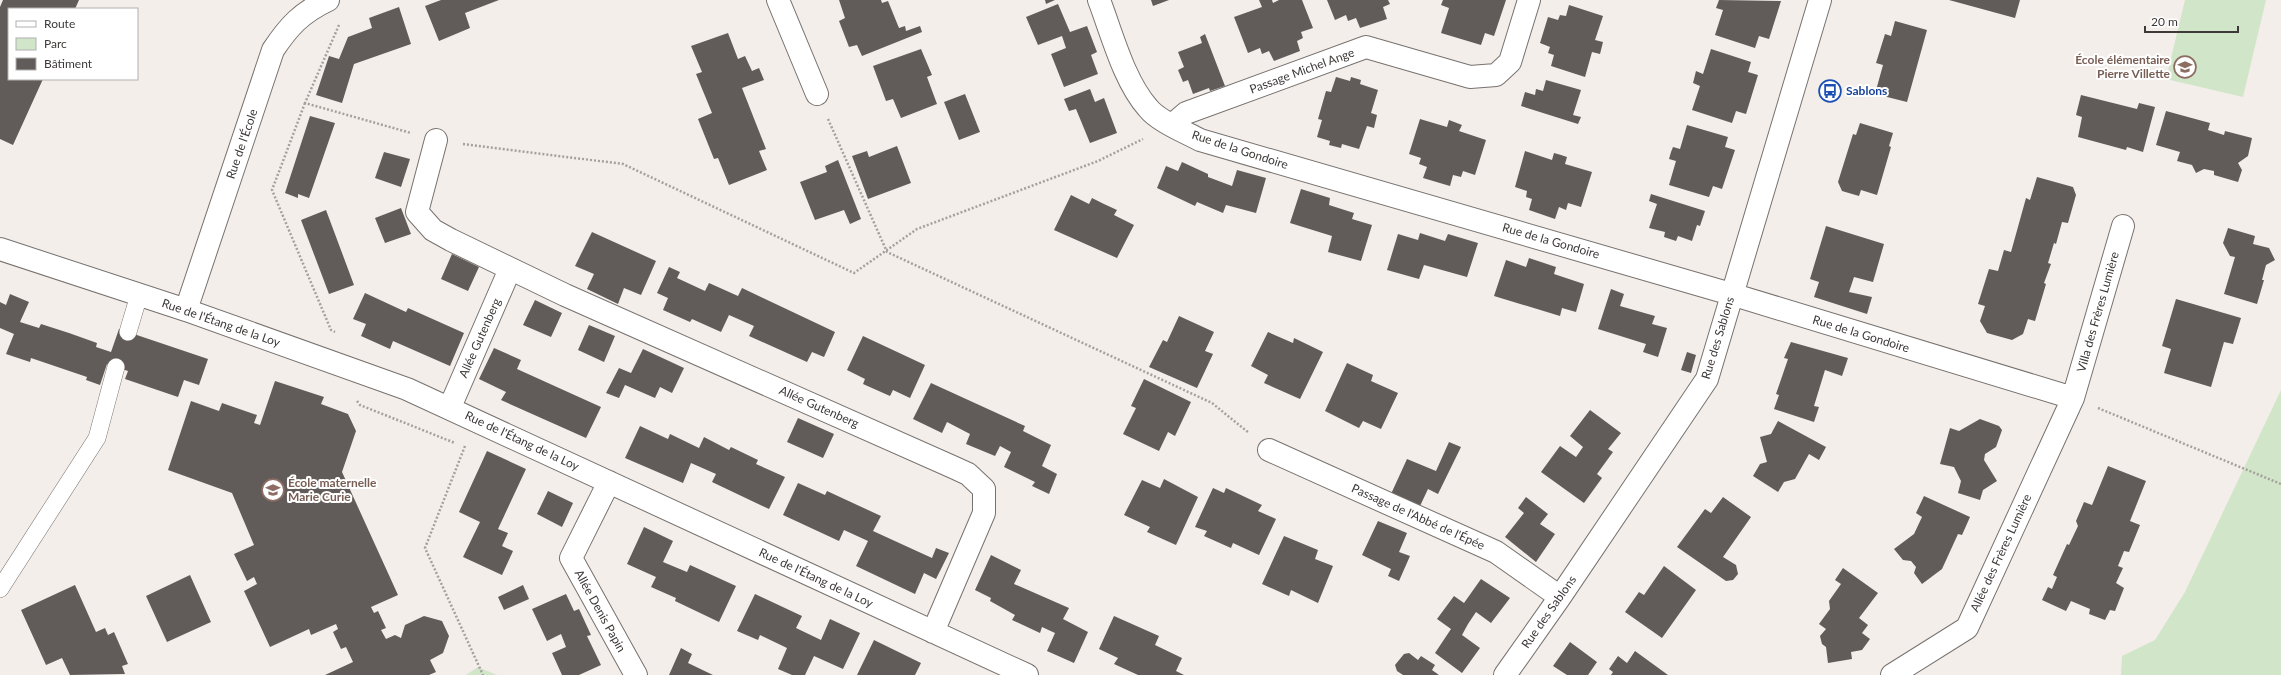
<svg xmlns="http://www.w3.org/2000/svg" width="2281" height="675" viewBox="0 0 2281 675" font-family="Lato,sans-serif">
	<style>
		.green { fill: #d1e5c8 }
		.building { fill: #615c59 }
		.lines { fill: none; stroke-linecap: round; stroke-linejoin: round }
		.lane-casing { stroke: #77726f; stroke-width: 18 }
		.street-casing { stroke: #77726f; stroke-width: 24 }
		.path { stroke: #a5a09e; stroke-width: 2.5; stroke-dasharray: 2 2; stroke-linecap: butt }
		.lane { stroke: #fff; stroke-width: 17 }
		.street { stroke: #fff; stroke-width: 22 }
		.labels { text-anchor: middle; stroke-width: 4; stroke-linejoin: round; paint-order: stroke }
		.education-label { font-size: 12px; font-weight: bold; fill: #785e54; stroke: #fff; text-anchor: end }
		.street-label { font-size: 12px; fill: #3c3938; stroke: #fff }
		.transit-label { font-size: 12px; font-weight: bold; fill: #164399; stroke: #fff; text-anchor: start }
	</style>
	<rect width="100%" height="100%" fill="#f4eeea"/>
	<path class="green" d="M2185 0H2266L2243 97 2166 79Z
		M2281 390V675H2121L2122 656 2155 640 2185 592Z
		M478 667 497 675H466Z"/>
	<path class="building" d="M3 0H79L75 9H9V79H43L13 145 0 139V7Z
		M441 0H499L465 13 470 28 439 41 425 6Z
		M839 0H881L882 3 888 1 899 28 905 26 906 31 920 26 922 32 862 56 857 45 849 47 839 21 845 18Z
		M1045 0H1055L1046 4Z
		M1151 0H1169L1153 6Z
		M1259 0H1272L1273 3 1279 0H1302L1313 28 1301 32 1303 38 1297 41 1300 51 1274 61 1269 51 1262 54 1260 48 1248 53 1234 17 1262 7Z
		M1327 0H1388L1390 4 1383 7 1387 19 1360 28 1356 18 1348 21 1346 15 1335 20Z
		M1443 0H1506L1494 36 1485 33 1481 45 1441 33 1449 8 1441 5Z
		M1719 0 1781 1 1769 39 1759 36 1755 48 1715 35 1723 10 1716 8Z
		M1949 0H2020L2015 18Z
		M1058 4 1070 32 1087 26 1097 52 1091 55 1098 74 1064 87 1051 54 1066 48 1062 36 1038 45 1026 17Z
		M1569 5 1603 16 1595 40 1603 42 1600 54 1592 52 1585 77 1551 66 1554 55 1548 53 1550 47 1540 43 1548 17 1558 20 1560 15 1566 16Z
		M399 7 411 44 354 64 342 103 316 95 329 56 339 59 348 37 372 28 369 18Z
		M1895 21 1927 30 1907 102 1875 94 1883 65 1876 63 1885 34 1891 36Z
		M728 33 738 59 745 56 752 71 759 68 764 80 742 88 766 149 759 151 767 170 729 185 718 158 714 159 698 119 712 113 696 74 702 72 691 46Z
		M1205 34 1225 86 1210 91 1209 88 1193 94 1188 80 1183 82 1178 70 1184 67 1178 52 1202 43 1200 37Z
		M921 49 932 75 927 77 937 104 901 118 893 99 886 101 873 66Z
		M1711 49 1751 62 1748 72 1758 75 1746 114 1736 111 1732 123 1692 110 1700 86 1693 83 1696 71 1703 74Z
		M1336 77 1350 81 1351 77 1361 80 1360 84 1378 90 1371 113 1377 115 1374 128 1367 126 1359 149 1342 144 1341 148 1329 145 1330 141 1317 137 1322 120 1318 119 1326 91 1331 92Z
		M1546 80 1581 90 1573 115 1581 117 1578 124 1521 106 1525 92 1535 95 1536 89 1543 91Z
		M1090 89 1095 102 1104 98 1117 133 1090 143 1076 109 1069 111 1064 99Z
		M965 94 980 132 959 140 944 102Z
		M2081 95 2137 109 2139 103 2155 107 2143 152 2127 147 2126 150 2078 137 2082 117 2076 115Z
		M2166 111 2210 123 2208 130 2224 135 2225 131 2252 138 2248 156 2238 163 2242 170 2238 182 2214 175V171L2204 169 2196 173 2192 165 2177 161 2180 152 2156 145Z
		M310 116 335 123 309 198 298 194V198L285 193Z
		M1420 119 1447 127 1449 120 1462 125 1459 131 1486 140 1475 175 1463 171 1461 177 1453 175 1450 186 1423 178 1427 167 1419 164 1421 158 1409 154Z
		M1860 123 1893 133 1889 146 1891 147 1877 195 1861 190 1859 196 1842 191 1838 182 1853 134 1856 135Z
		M1687 125 1728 137 1725 147 1735 150 1722 189 1713 186 1709 197 1669 185 1676 161 1669 159 1671 152 1673 147 1680 149Z
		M897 146 911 183 868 199 852 156 867 151 869 157Z
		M1525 151 1552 160 1554 153 1561 155 1567 157 1565 164 1592 172 1581 207 1568 203 1566 210 1559 207 1555 219 1529 210 1532 199 1526 197 1527 191 1515 187Z
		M384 152 410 159 401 187 375 178Z
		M838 160 861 219 850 224 844 210 815 220 800 182 827 172 825 166Z
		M1182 162 1208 174V177L1232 186 1237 170 1266 178 1256 213 1226 205 1223 213 1197 202 1195 206 1157 188 1166 166 1178 171Z
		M2037 177 2073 187 2076 195 2068 223 2062 222 2056 244 2054 243 2048 263 2051 264 2044 283 2046 284 2035 321 2028 319 2023 334 2012 340 1987 333 1980 321 1985 306 1978 304 1989 269 1998 271 2004 250 2011 252 2026 198 2030 200Z
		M1301 189 1330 198 1329 205 1354 213 1352 219 1372 225 1361 261 1328 252 1332 236 1290 223Z
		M1651 194 1705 211 1700 226 1697 225 1692 241 1678 236 1676 241 1664 237 1665 232 1649 228 1657 204 1649 201Z
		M1071 195 1089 204 1092 198 1104 204 1117 210 1114 215 1134 225 1117 258 1054 230Z
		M401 208 411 234 385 243 375 218Z
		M326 210 354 285 329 294 301 220Z
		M1826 226 1884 244 1873 282 1854 277 1849 292 1872 297 1867 314 1814 297 1819 282 1810 279Z
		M2228 228 2255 236 2253 244 2269 248 2275 260 2266 265 2262 280H2264L2257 304 2224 294 2235 257 2230 256 2223 243Z
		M592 232 656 261 641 295 624 288 618 304 587 289 594 274 575 266Z
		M1420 233 1445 241 1448 234 1478 243 1467 277 1424 265 1419 279 1387 270 1398 234 1418 240Z
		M452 254 479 267 468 291 441 279Z
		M1529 258 1556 267 1554 274 1584 284 1576 312 1562 308 1560 316 1494 296 1506 260 1526 267Z
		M669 267 680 272 677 278 705 291 709 283 738 296 742 288 835 332 824 357 812 352 807 362 749 336 754 326 729 315 721 332 692 319 690 322 663 310 668 298 657 293Z
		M1611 289 1624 294 1620 306 1655 316 1652 324 1667 328 1658 357 1643 352 1646 344 1598 329Z
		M365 293 406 312 408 308 464 333 450 366 393 341 390 349 361 336 366 324 353 319Z
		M10 294 29 302 20 322 39 328 41 324 69 333 97 343 96 347 111 352 119 329 208 359 199 385 184 380 178 397 125 379 128 371 107 364 100 385 86 380 87 377 31 358 30 362 6 354 14 334 0 328V302L6 305Z
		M2176 299 2241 318 2233 344 2224 342 2211 387 2164 373 2171 349 2162 346Z
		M535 300 562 313 551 337 523 325Z
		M1179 316 1214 332 1205 351 1213 354 1197 388 1149 367 1163 340 1167 342Z
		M589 325 615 336 604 362 578 350Z
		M1268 332 1293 343 1294 338 1323 352 1300 399 1264 383 1268 375 1251 366Z
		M863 336 925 365 910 398 893 390 890 396 863 384 865 379 847 370Z
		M1791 342 1848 358 1842 376 1825 370 1814 406 1819 407 1814 422 1774 409 1779 395 1776 394 1788 359 1784 358Z
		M494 348 521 360 517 369 601 407 586 438 501 400 506 392 479 379Z
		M643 349 684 368 672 393 660 387 655 398 625 385 619 398 606 393 619 368 631 373Z
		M1687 352 1696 355 1691 373 1681 370Z
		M1347 363 1373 375 1371 381 1398 393 1381 429 1363 421 1359 428 1325 411Z
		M1144 379 1191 402 1175 436 1168 432 1159 451 1123 434 1136 408 1131 406Z
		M275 381 324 397 321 404 348 414 356 431 342 472 398 595 371 607 374 613 378 611 386 628 381 630 386 639 395 635 401 638 405 625 424 616 442 621 449 636 443 653 430 660 436 672 429 675H325L353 662 346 647 341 649 333 632 338 629 336 624 311 635 309 629 270 647 244 591 257 584 254 577 247 581 234 554 254 545 232 493 168 470 191 401 219 411 222 403 257 415 254 423 260 425Z
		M931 383 1025 426 1023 431 1051 445 1042 466 1057 474 1049 494 1032 486 1035 482 1004 467 1011 452 1000 446 995 456 966 444 970 434 947 422 942 433 913 419Z
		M1590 410 1621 433 1608 449 1613 452 1597 474 1602 478 1584 503 1541 472 1560 446 1576 457 1583 447 1570 436Z
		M798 418 834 434 823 458 787 442Z
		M1980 419 1999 426 2002 430 1996 447 1985 454 1984 460 1997 481 1983 490 1980 500 1958 493 1961 481 1954 467 1940 464 1950 428 1959 431Z
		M1778 421 1826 447 1819 460 1809 454 1795 479 1784 482 1778 492 1753 476 1760 464 1767 462 1760 437 1771 434Z
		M640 426 668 439 670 434 699 448 704 437 729 450 731 447 758 460 756 464 785 477 769 509 712 482 716 474 691 463 683 483 625 458Z
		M1449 442 1461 447 1438 494 1428 489 1420 506 1391 494 1407 459 1436 471Z
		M487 451 526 469 498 529 508 533 502 546 513 551 502 575 463 557 480 522 459 512Z
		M2108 466 2146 481 2130 521 2140 525 2129 552 2124 551 2118 566 2123 568 2116 583 2124 588 2115 611 2110 610 2105 620 2089 614 2090 609 2071 601 2066 611 2042 600 2048 587 2052 589 2057 577 2053 575 2067 544 2069 545 2078 526 2076 521 2084 502 2092 505Z
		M1164 479 1198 497 1176 545 1147 532 1150 527 1124 515 1142 480 1160 488Z
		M798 483 825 495 827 491 881 516 873 531 932 558 936 548 949 553 936 579 924 573 915 594 856 566 868 541 844 530 839 541 783 515Z
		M1213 488 1224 493 1226 488 1262 505 1258 511 1276 519 1259 555 1233 543 1231 548 1204 536 1207 531 1195 527Z
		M548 491 573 503 562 527 537 514Z
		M1924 496 1970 517 1962 535 1958 534 1942 569 1922 584 1914 573 1916 567 1911 561 1903 560 1894 549 1914 534 1922 517 1916 513Z
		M1526 497 1548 514 1540 524 1555 534 1536 562 1505 537 1524 513 1518 508Z
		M1723 497 1751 517 1723 557 1736 565 1738 574 1733 580 1726 581 1677 547 1705 509 1711 513Z
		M1378 521 1407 533 1399 552 1410 556 1399 581 1388 576 1391 569 1362 555Z
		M644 527 673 541 663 562 687 572 690 565 736 586 719 622 675 601 676 598 651 587 656 577 627 564Z
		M1284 536 1318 550 1315 559 1333 566 1318 603 1291 590 1289 596 1262 584Z
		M991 555 1021 570 1014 584 1069 608 1063 619 1088 632 1074 663 1047 651 1055 633 1042 627 1040 633 1012 620 1015 615 990 601 991 598 975 590Z
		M1664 566 1696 590 1662 638 1625 612 1639 592 1644 595Z
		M1843 568 1878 593 1859 618 1868 625 1862 633 1870 639 1862 650 1851 652 1852 659 1828 663 1826 647 1822 644 1820 636 1826 629 1819 624 1830 609 1829 601 1841 584 1835 580Z
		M190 575 211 622 167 642 146 596Z
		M1481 579 1510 598 1491 623 1476 612 1468 624 1462 635 1480 648 1462 673 1435 653 1451 629 1437 619 1454 596 1464 603Z
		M75 585 96 632 105 628 108 635 114 632 128 664 122 666 125 674 70 675 62 658 46 665 21 610Z
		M523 585 529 599 504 610 498 597Z
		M566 594 574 611 579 609 591 635 587 636 601 665 579 675H562L552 653 566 647 561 634 547 641 532 609Z
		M755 594 802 616 796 628 821 640 830 619 860 633 843 669 814 656 805 675H792L778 669 787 648 760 635 758 640 737 631Z
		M1114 616 1159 636 1155 645 1182 658 1176 671 1184 675H1138L1114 664 1118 658 1099 649Z
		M874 640 921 663 915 675H857Z
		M1570 642 1597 662 1588 675H1567L1553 666Z
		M681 648 692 654 688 663 713 675H669Z
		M1635 651 1668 675H1611L1613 672 1609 669 1618 656 1627 663Z
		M1409 653 1418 660 1421 656 1435 665 1432 670 1439 675H1403L1397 671 1395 665 1404 654Z"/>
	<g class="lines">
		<g class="lane-casing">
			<path id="lane" d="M128 332 139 295
				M0 589 97 438 116 367"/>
		</g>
		<g class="street-casing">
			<path id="street" d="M778 0 817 94
				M1099 0C1112 34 1124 81 1148 108 1158 121 1185 132 1200 140L1731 294 2073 398
				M1172 125 1186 113 1366 47 1470 77 1496 75 1510 62 1529 0
				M436 140 417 212 433 230 451 240 565 295 955 468 968 474 984 489V513L933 632
				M0 249 186 310 407 389 1027 675
				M186 310 273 50C289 26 301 13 328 0
				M450 407 510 269
				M1269 450 1496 552 1560 597
				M609 482 571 558 636 675
				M1505 675 1560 597 1707 379 1820 0
				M1892 675 1967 628 2073 398 2123 226"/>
		</g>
		<path class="path" d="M339 25 305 103 411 133
			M305 103 272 190 331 330 335 332
			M828 119 887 252 1212 403 1249 433
			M463 144 623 164 854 273 917 229 1098 161 1143 139
			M357 401 360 405 455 443
			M2098 408 2281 484
			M465 446 425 548 483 675"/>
		<use href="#lane" class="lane"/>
		<use href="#street" class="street"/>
	</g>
	<defs>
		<g id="school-ring" transform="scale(1.15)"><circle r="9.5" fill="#fff" stroke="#8d6e63" stroke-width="1.5"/><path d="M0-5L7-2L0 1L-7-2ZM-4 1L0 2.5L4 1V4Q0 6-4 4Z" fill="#8d6e63"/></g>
		<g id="bus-ring" transform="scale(1.15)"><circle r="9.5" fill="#fff" stroke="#1a4fb4" stroke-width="1.5"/><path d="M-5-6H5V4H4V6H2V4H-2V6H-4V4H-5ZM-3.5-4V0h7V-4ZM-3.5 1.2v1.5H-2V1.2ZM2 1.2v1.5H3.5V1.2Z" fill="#1a4fb4"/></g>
	</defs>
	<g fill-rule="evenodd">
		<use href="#school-ring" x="2185" y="67"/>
		<use href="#bus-ring" x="1830" y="91"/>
		<use href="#school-ring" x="273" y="490"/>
	</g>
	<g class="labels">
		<g class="education-label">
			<text x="2170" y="64">École élémentaire<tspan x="2170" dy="14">Pierre Villette</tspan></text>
			<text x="288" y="487" text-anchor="start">École maternelle<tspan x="288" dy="14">Marie Curie</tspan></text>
		</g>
		<g class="street-label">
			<text transform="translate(1302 71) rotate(-20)" y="4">Passage Michel Ange</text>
			<text transform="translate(242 144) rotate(-71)" y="4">Rue de l'École</text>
			<text transform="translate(1240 150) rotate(18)" y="4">Rue de la Gondoire</text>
			<text transform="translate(1551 241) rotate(16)" y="4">Rue de la Gondoire</text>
			<text transform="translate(2098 312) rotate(-74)" y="4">Villa des Frères Lumière</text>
			<text transform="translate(221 323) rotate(19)" y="4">Rue de l'Étang de la Loy</text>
			<text transform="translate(1861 334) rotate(17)" y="4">Rue de la Gondoire</text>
			<text transform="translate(480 338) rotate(-66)" y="4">Allée Gutenberg</text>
			<text transform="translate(1718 338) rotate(-73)" y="4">Rue des Sablons</text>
			<text transform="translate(819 407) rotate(24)" y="4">Allée Gutenberg</text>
			<text transform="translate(522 441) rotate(25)" y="4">Rue de l'Étang de la Loy</text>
			<text transform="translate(1418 517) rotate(24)" y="4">Passage de l'Abbé de l'Épée</text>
			<text transform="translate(2001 553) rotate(-65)" y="4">Allée des Frères Lumière</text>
			<text transform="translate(816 578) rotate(25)" y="4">Rue de l'Étang de la Loy</text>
			<text transform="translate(600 611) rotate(61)" y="4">Allée Denis Papin</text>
			<text transform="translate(1549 612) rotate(-55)" y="4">Rue des Sablons</text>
		</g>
		<g class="transit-label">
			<text x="1846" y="95">Sablons</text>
		</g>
	</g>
	<rect x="8" y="8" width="130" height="72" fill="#ffffff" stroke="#b1b0af"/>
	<rect x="16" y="21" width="20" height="6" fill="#ffffff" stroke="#b1b0af"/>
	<text x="44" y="28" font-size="12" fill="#3c3938">Route</text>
	<rect x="16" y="38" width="20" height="12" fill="#d1e5c8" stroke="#b1b0af"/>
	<text x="44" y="48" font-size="12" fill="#3c3938">Parc</text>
	<rect x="16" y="58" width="20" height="12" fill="#615c59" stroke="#b1b0af"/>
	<text x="44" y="68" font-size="12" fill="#3c3938">Bâtiment</text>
	<path d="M2145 26v6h93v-6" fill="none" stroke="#3c3938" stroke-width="2"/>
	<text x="2151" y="26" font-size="12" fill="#3c3938" stroke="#ffffff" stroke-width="3" paint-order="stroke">20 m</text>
</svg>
